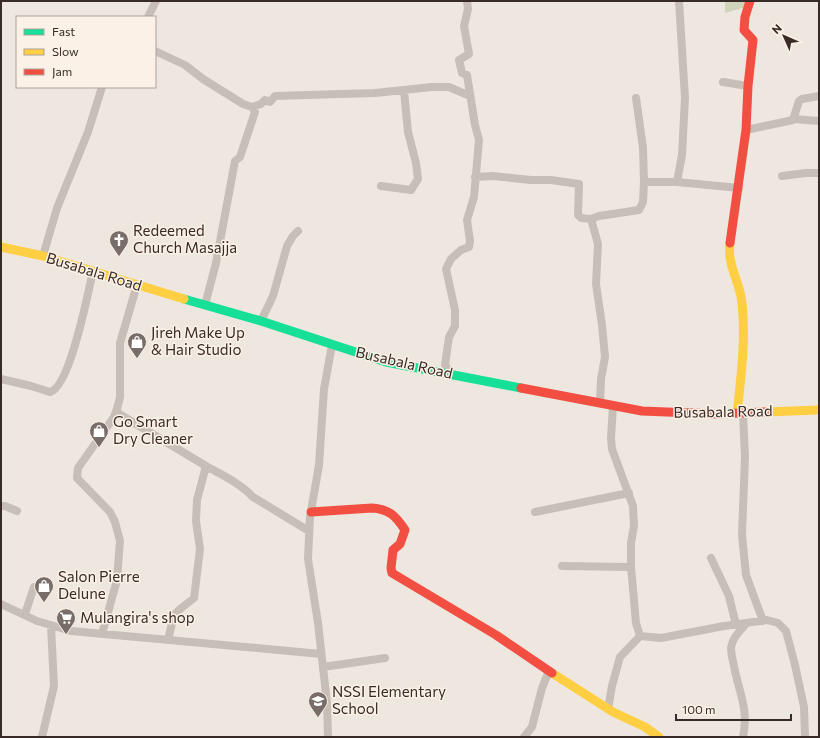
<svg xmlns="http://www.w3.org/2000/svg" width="820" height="738" viewBox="0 0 820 738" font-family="Commissioner,sans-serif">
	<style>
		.green { fill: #d0d4b8 }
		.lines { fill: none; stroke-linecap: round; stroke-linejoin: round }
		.street { stroke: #c7beb8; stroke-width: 8 }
		.fast { stroke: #16e098; stroke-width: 9 }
		.slow { stroke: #ffcf43; stroke-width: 9 }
		.jam { stroke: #f24e42; stroke-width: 9 }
		.labels { text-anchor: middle; stroke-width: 3; stroke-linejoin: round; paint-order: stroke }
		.poi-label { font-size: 15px; fill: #382b27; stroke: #fbf1e6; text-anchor: start }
		.street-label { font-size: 15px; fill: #382b27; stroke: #fbf1e6 }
	</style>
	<rect width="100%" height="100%" fill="#eee7e0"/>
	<path class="green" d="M725 1H747L746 7 725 13Z"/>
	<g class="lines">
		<path class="street" d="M148 17 156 1
			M155 51 185 65 203 79 243 104 252 107 255 112 240 157 235 161 216 263 205 305
			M723 82 748 86
			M636 98 643 148 644 182
			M252 107 261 104 265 100 270 102 275 96 375 93 432 87H449L470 96
			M794 119 819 121
			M746 130 793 120 799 101 802 99 819 96
			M782 176 806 173H819
			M475 177 492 176 531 180H551L579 184 578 215 581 218 591 219 598 244 596 284 602 325 605 357 601 379 600 403
			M677 182 682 155 685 98 679 1
			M381 186 411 190 418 179 416 163 408 132 404 91
			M591 219 599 216 639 210 643 202 644 182H677L739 188
			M43 256 57 208 88 132 102 87
			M261 321 273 296 287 246 293 236 298 231
			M452 375 445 365 449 337 455 326V310L446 269 451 259 461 250 469 247 470 241 467 220 474 197 479 140 475 125 467 75 462 73 459 60 469 54 464 26 468 9 467 1
			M1 379 31 386 50 392C70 387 88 293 93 271
			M116 412 206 466 197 500 196 521 200 549 194 598 179 610 174 615 168 640
			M743 413 745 457 742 535 746 575 763 621
			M206 466C222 475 240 483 253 497L309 531
			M1 506H5L17 511
			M535 512 629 493
			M711 558 729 596 736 625
			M562 566 631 567V543L634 526 633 506 612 449 611 438 613 406
			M631 567 636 623 640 636 661 638 724 626 767 620 778 623 786 631 795 665 804 707 805 737
			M1 604 37 621 71 631 321 654
			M25 614 34 587
			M102 634 117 580 120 541 115 522 110 512 77 478 78 468 114 417 117 409 120 397V343L137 285
			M323 667 385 658
			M608 709 612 686 620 657 640 636
			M42 737 54 686 51 626
			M328 737 327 703 318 623 308 559 310 517 319 465 324 389 332 345
			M524 737 532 727 542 688 549 671
			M743 737C749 709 739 693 734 666 733 661 731 654 731 648 732 638 740 631 746 624"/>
		<path class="fast" d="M184 299 261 321 386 362 521 388"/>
		<path class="slow" d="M730 243C727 267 740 281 742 303 746 339 741 377 737 413
			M1 247 43 256 184 299
			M765 412 819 410
			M552 673 613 712 645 727 659 737"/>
		<path class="jam" d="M730 243 746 130 748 86 753 40 744 30 745 17 750 1
			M521 388 642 411 717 414 765 412
			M311 512 372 508C389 509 396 516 405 530L400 544 393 550 391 568 392 573 496 635 552 673"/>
	</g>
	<defs>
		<g id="church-pin" transform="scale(1)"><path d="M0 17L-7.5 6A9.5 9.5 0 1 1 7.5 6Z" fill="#786d68" stroke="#fbf1e6"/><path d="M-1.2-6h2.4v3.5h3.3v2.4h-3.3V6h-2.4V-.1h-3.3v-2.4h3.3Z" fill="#fff"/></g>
		<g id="shop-pin" transform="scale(1)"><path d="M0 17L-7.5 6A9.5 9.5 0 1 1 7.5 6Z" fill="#786d68" stroke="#fbf1e6"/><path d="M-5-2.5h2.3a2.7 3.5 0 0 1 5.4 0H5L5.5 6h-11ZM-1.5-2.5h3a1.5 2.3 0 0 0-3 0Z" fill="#fff"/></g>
		<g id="supermarket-pin" transform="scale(1)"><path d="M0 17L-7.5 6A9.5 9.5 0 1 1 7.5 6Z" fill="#786d68" stroke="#fbf1e6"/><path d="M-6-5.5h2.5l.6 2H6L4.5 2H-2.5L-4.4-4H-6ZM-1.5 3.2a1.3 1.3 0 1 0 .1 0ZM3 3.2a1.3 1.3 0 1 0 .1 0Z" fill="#fff"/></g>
		<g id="school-pin" transform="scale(1)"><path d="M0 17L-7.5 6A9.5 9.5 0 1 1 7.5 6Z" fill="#786d68" stroke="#fbf1e6"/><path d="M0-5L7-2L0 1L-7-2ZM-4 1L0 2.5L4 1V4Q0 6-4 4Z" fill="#fff"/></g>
	</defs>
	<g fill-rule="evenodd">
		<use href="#church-pin" x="119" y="240"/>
		<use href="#shop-pin" x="137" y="342"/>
		<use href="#shop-pin" x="99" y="431"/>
		<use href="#shop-pin" x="44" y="586"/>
		<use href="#supermarket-pin" x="66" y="618"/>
		<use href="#school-pin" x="318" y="701"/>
	</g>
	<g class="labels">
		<g class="poi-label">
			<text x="133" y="236">Redeemed<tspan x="133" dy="17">Church Masajja</tspan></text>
			<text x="151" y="338">Jireh Make Up<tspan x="151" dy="17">&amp; Hair Studio</tspan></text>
			<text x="113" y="427">Go Smart<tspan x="113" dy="17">Dry Cleaner</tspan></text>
			<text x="58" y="582">Salon Pierre<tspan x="58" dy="17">Delune</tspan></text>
			<text x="80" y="623">Mulangira's shop</text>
			<text x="332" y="697">NSSI Elementary<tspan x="332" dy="17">School</tspan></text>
		</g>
		<g class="street-label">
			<text transform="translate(94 272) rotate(17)" y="5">Busabala Road</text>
			<text transform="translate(404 363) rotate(13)" y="5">Busabala Road</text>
			<text transform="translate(723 412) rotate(-1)" y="5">Busabala Road</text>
		</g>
	</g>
	<rect width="820" height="738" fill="none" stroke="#382b27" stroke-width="4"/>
	<rect x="16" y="16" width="140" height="72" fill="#fbf1e6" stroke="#ada29a"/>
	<rect x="24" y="29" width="20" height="6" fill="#16e098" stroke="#ada29a"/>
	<text x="52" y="36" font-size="12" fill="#382b27">Fast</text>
	<rect x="24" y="49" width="20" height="6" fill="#ffcf43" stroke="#ada29a"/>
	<text x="52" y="56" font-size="12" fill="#382b27">Slow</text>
	<rect x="24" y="69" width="20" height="6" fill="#f24e42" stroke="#ada29a"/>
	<text x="52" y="76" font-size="12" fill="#382b27">Jam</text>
	<g transform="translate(784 36) rotate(315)" stroke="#fbf1e6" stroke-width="3" paint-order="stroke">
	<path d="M0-3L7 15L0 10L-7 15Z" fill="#382b27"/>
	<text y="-6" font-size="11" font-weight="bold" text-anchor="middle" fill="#382b27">N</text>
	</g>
	<path d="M676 714v6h115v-6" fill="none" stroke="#382b27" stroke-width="2"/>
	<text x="682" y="714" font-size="12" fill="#382b27" stroke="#fbf1e6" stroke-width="3" paint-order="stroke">100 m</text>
</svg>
